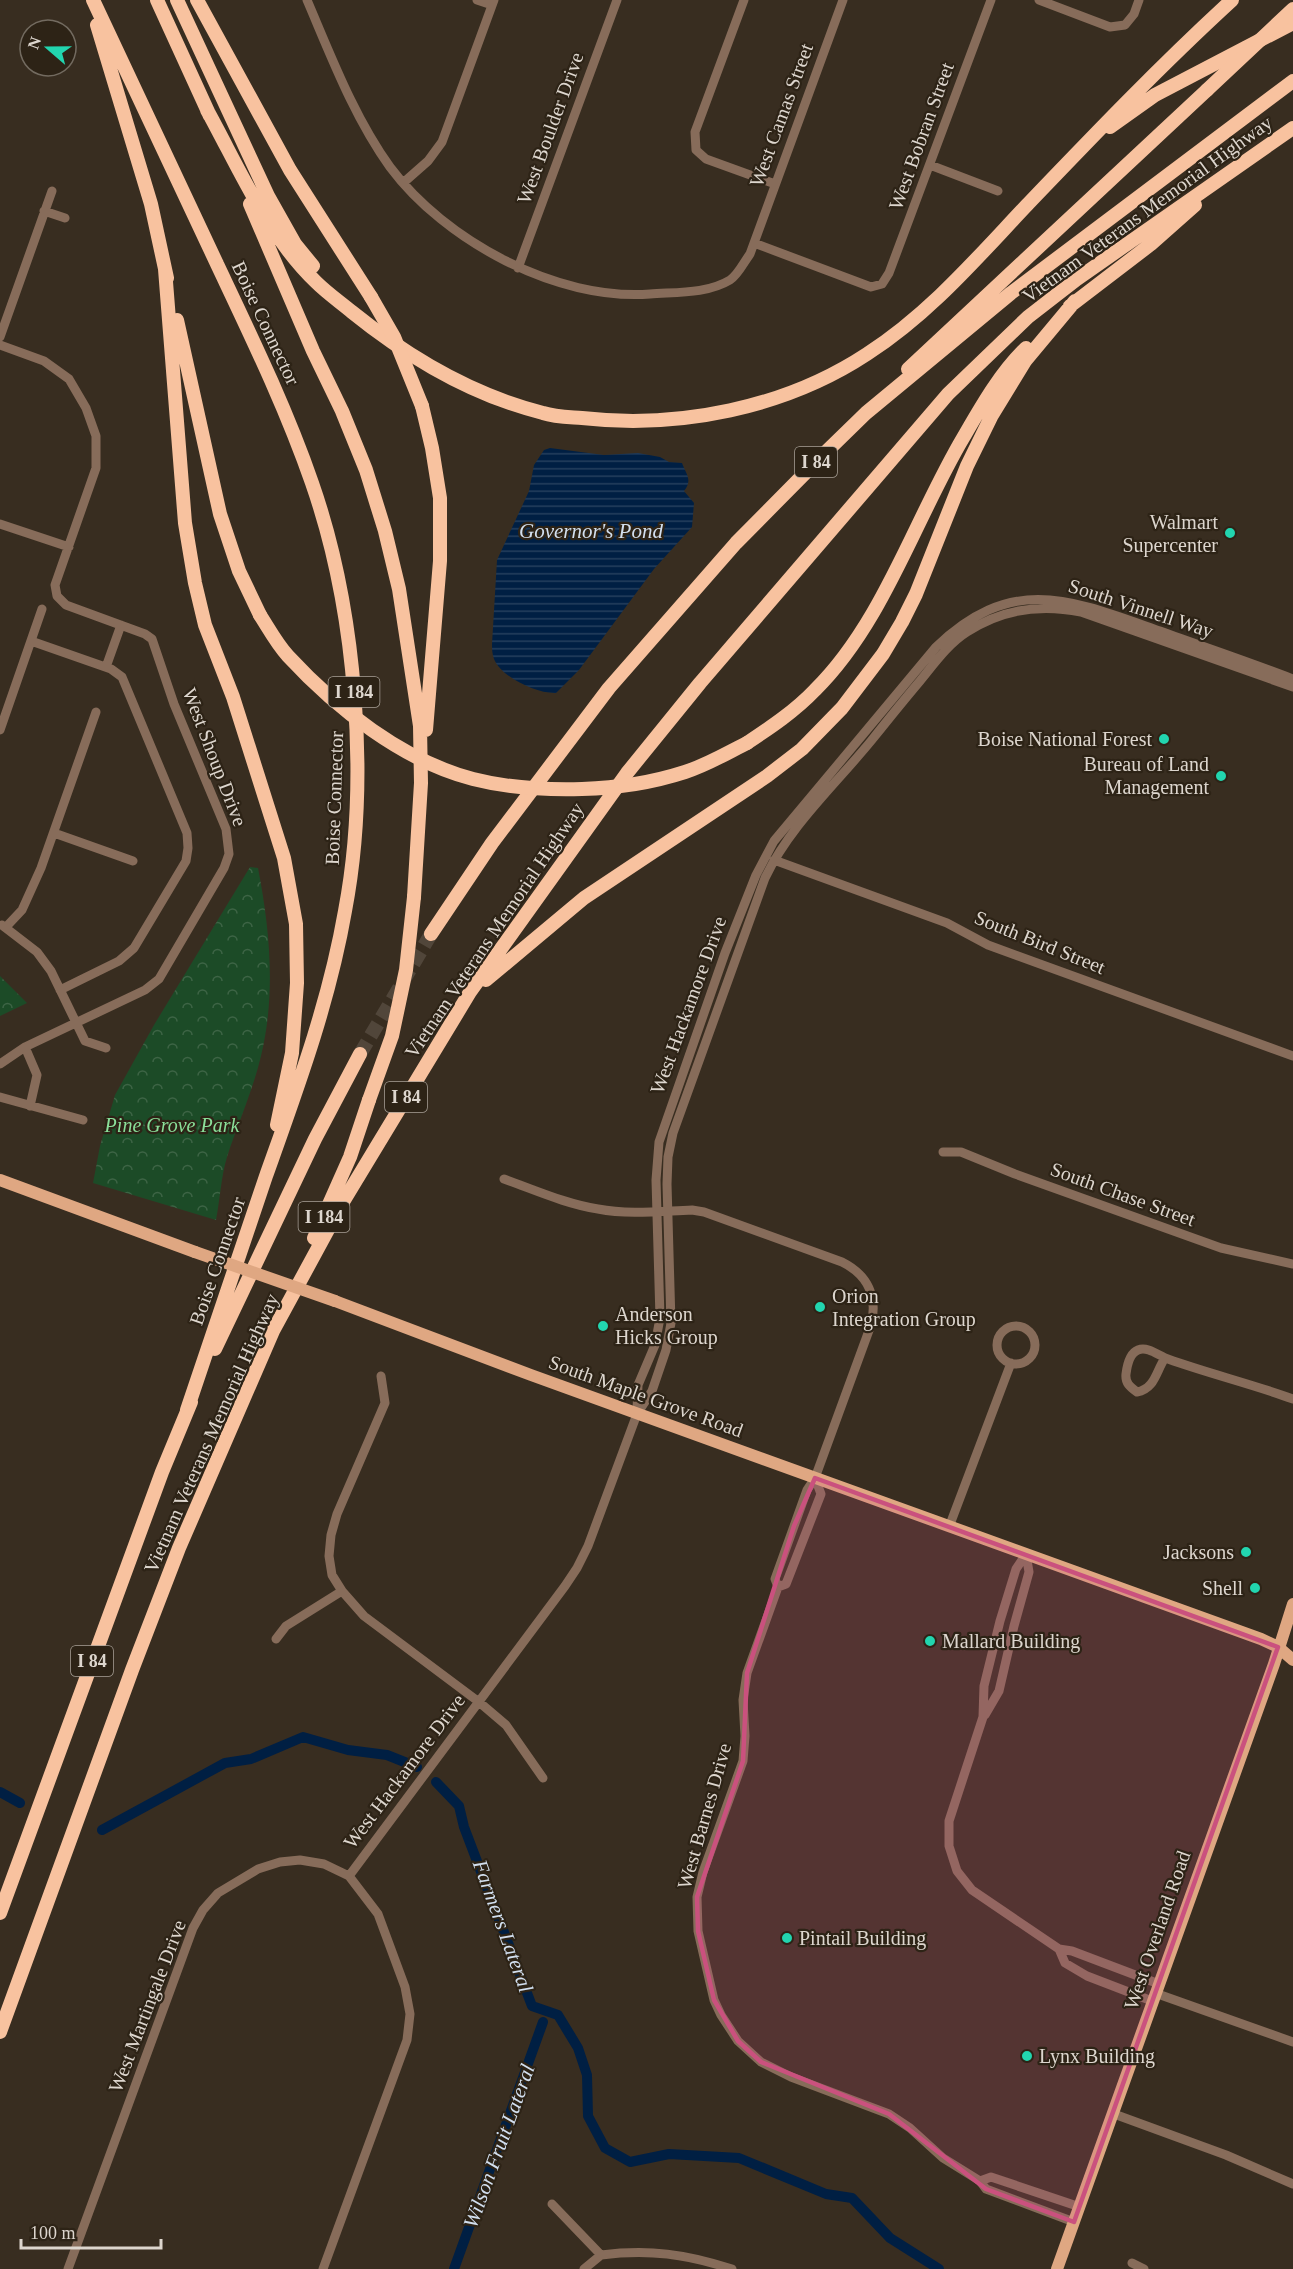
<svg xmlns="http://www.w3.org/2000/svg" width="1293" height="2269" viewBox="0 0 1293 2269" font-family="'Times New Roman',serif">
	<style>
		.park { fill: url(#park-crowns) }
		.water { fill: url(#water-rules) }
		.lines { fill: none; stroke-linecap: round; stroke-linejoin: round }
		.canal { stroke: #001f43; stroke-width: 10 }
		.highway-tunnel { stroke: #51463a; stroke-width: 14; stroke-dasharray: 14 7; stroke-linecap: butt }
		.minor { stroke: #876c5a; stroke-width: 9 }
		.major { stroke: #dfa782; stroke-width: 12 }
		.highway { stroke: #f8c29f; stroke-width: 14 }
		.major-bridge { stroke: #dfa782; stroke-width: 12 }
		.highway-bridge { stroke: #f8c29f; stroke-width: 14 }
		.marked { fill: #ca517e; fill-opacity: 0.2; stroke: #ca517e; stroke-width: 4.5; stroke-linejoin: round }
		.poi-dot { fill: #22d5af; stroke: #2d2316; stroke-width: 2 }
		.labels { text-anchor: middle; stroke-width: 4.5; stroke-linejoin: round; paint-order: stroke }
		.shield { fill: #2d2316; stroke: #a8a097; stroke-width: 1.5 }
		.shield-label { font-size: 18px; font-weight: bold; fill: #ddd6ce }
		.street-label { font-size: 20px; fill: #ddd6ce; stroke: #2d2316 }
		.poi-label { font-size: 20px; fill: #ddd6ce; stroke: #2d2316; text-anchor: end }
		.park-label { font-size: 20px; font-style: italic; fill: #8adf99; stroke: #2d2316 }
		.water-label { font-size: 21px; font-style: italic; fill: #d2dfef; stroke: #2d2316 }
	</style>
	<defs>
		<pattern id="park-crowns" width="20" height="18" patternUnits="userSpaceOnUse" patternTransform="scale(1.5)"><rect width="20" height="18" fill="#1c4b27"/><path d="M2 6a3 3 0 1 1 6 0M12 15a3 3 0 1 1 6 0" fill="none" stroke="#3d6445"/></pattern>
		<pattern id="water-rules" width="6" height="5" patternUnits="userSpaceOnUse" patternTransform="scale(1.5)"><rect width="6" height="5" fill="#001f43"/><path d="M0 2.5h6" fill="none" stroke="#253f5d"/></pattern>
	</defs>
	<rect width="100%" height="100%" fill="#382d20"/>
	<path class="park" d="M250 867 258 868C270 930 276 994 261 1056 253 1090 238 1123 227 1157 221 1177 220 1199 216 1220L93 1183 100 1146 115 1095 154 1025Z
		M0 976 27 1003 0 1016Z"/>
	<path class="water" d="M550 448 604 455 638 453 660 457 669 462 682 463C686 474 693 480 684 491L694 503 692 527 654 569 579 670 556 693C537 694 501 677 494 659 492 654 492 648 492 644L497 560 529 491 534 465 544 450Z"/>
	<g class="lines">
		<path class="canal" d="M436 1782 459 1806 464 1827 532 2006 558 2015 578 2048 587 2075 588 2116 605 2148 630 2162 669 2154 739 2158 826 2194 852 2198 890 2238 939 2269
			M0 1792 20 1803
			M102 1830 225 1763 251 1759 303 1737 348 1750 387 1755 417 1767
			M454 2269 543 2022"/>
		<path class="highway-tunnel" d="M360 1054 431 934"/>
		<path class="minor" d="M307 0C331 56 354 117 390 167 445 241 557 301 650 294 676 292 707 294 730 280 738 275 744 262 750 254L843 0
			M477 0 492 5
			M744 0 695 132 696 150 706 159 775 184
			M1039 0 1110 27 1125 25 1134 14 1139 0
			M930 165 998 191
			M403 183 428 161 442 142 494 0
			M44 211 65 218
			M754 243 871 287 882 284 889 273 991 0
			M518 268 617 0
			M0 337 52 191
			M0 345 44 361 69 379 86 408 96 436V468L55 585 57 596 66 605 145 634 152 639 174 704 226 829 229 854 224 868 159 979 145 990 25 1047 0 1064
			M0 524 69 547
			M31 641 111 669 122 677 187 833 188 848 186 861 134 948 119 961 60 990
			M106 667 121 625
			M0 730 42 609
			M54 833 133 861
			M774 860 947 923 988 945 1293 1056
			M2 925 37 952 51 971 85 1041 106 1048
			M6 927 22 910 41 868 96 712
			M25 1047 37 1075 30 1106
			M0 1097 83 1120
			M943 1152H961L1015 1174 1221 1248 1293 1264
			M504 1179C535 1190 566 1204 598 1209 629 1215 662 1211 692 1210L704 1212 842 1262C868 1275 878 1297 871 1325L815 1478 807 1490 775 1579 778 1587 747 1673 743 1700 745 1736 743 1761 703 1872 697 1897 698 1931 714 2000 721 2015 738 2041 761 2062 791 2077 889 2114 910 2128 943 2158 980 2181
			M997 1345a19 19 0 1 1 38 0a19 19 0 1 1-38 0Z
			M1165 1358C1156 1371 1155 1389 1137 1392 1130 1387 1125 1383 1126 1374 1127 1366 1130 1353 1138 1350 1148 1346 1159 1356 1168 1359 1210 1374 1252 1384 1293 1399
			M381 1376 385 1403 337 1514 331 1535 329 1556 332 1575 342 1591 364 1616 479 1702 506 1725 543 1778
			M637 1411 638 1385 655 1345 660 1318 656 1180 659 1142 725 953 756 875 774 841 936 647C1013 573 1072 600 1160 631 1204 647 1249 662 1293 679
			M949 1527 1011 1363
			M1026 1554 1016 1569 1000 1621 984 1686 983 1717 949 1821V1846L957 1871 972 1890 1059 1949
			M778 1587 786 1584 821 1494 815 1478
			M276 1639 286 1626 342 1591
			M985 1715 999 1691 1014 1626 1029 1572 1026 1554
			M349 1876 565 1586 577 1568 588 1546 637 1414 652 1391 666 1350 671 1323 667 1184 668 1157 673 1133 765 878C790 826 834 786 871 741 887 721 903 701 920 681 934 664 948 644 967 632 1002 609 1041 604 1081 612L1293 687
			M1155 1993 1293 2042
			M1152 2001 1087 1976 1065 1963 1059 1949 1072 1951 1159 1984
			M1114 2114 1226 2155 1293 2184
			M552 2204 601 2255C649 2249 686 2254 732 2269
			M1074 2222 986 2189 980 2181 991 2177 1080 2207
			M1132 2263 1144 2269
			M68 2269 193 1928 203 1910 218 1893 258 1869 280 1862 300 1860 324 1864 349 1876 378 1914 405 1987 410 2014 407 2040 323 2269
			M584 2269 601 2255"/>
		<path class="major" d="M0 1180 195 1252
			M335 1301 531 1375 1261 1639 1278 1647 1293 1660
			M1057 2269 1274 1664 1293 1604"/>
		<path class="highway" d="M93 0C135 88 176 176 217 264 251 336 286 408 312 483 356 609 370 780 345 911 329 1003 297 1089 266 1176 239 1254 213 1332 187 1410
			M157 0 210 116
			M177 0 268 196 295 244 313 266
			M197 0 290 170 371 297
			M97 25 151 204 167 278
			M207 110C239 168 267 235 316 282 327 293 340 302 352 312 409 358 471 395 543 413 555 417 569 417 582 418 679 429 785 408 867 354 929 314 976 259 1026 206 1094 135 1160 66 1232 0
			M1110 127 1155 95 1293 23
			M250 204 313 351 342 411 366 470 385 531 399 589 420 726 421 783 414 897
			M165 269 185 523 195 583 205 625 233 697 284 858 296 924 297 983 292 1053 277 1125
			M1070 306 1151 244 1195 205
			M177 320 220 514 239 571 260 615
			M908 369 1207 90
			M422 406 432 448 440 498V561L426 730
			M747 743C771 727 795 711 815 690 883 623 915 519 963 438 981 407 1000 373 1026 348
			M431 934 492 843 609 688 736 543 827 451 866 413 1011 293 1293 81
			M486 980 584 898 767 776 802 749 842 708 883 654 902 622 916 594 967 466 992 415 1025 361 1075 301
			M314 1238 350 1157 369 1100
			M215 1349 315 1139 360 1054
			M0 1913 162 1472 191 1402
			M0 2032 132 1670 179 1548 273 1331 343 1202 470 992 627 773 700 683 948 394 1028 317 1077 279 1293 128"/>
		<path class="major-bridge" d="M195 1252 335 1301"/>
		<path class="highway-bridge" d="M1207 90 1293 9
			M371 297 394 337 422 406
			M260 615C269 629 277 644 288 656 336 708 403 761 473 779 508 788 545 790 582 789 616 788 651 783 685 772 707 765 727 753 747 743
			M369 1100 392 1036 406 970 414 897"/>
	</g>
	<path class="marked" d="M815 1478 1278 1647 1074 2222 986 2189 889 2114 761 2062 738 2041 714 2000 698 1931 697 1897 743 1761 747 1673 794 1526Z"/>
	<g class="poi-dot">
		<circle cx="1230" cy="533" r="6"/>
		<circle cx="1164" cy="739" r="6"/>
		<circle cx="1221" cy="776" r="6"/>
		<circle cx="820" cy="1307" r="6"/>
		<circle cx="603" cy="1326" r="6"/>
		<circle cx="1246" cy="1552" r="6"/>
		<circle cx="1255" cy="1588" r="6"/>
		<circle cx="930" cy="1641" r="6"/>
		<circle cx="787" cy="1938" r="6"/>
		<circle cx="1027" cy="2056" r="6"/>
	</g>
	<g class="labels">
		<g class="shield">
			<rect x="795" y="447" width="42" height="30" rx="4.5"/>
			<rect x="328.5" y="677" width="51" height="30" rx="4.5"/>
			<rect x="385" y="1082" width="42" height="30" rx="4.5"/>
			<rect x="298.5" y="1202" width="51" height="30" rx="4.5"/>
			<rect x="71" y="1646" width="42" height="30" rx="4.5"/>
		</g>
		<g class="shield-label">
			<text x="816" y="468">I 84</text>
			<text x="354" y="698">I 184</text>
			<text x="406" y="1103">I 84</text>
			<text x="324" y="1223">I 184</text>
			<text x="92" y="1667">I 84</text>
		</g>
		<g class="street-label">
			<text transform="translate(781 115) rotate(-70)" y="7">West Camas Street</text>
			<text transform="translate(550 128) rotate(-70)" y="7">West Boulder Drive</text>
			<text transform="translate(921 136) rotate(-70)" y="7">West Bobran Street</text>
			<text transform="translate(1147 209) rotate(-36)" y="7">Vietnam Veterans Memorial Highway</text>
			<text transform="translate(266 323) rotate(65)" y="7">Boise Connector</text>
			<text transform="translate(1141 608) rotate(18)" y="7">South Vinnell Way</text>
			<text transform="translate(215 757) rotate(69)" y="7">West Shoup Drive</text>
			<text transform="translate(334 798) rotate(-88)" y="7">Boise Connector</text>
			<text transform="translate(494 930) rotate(-56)" y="7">Vietnam Veterans Memorial Highway</text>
			<text transform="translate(1040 942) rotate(22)" y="7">South Bird Street</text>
			<text transform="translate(688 1005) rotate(-70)" y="7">West Hackamore Drive</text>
			<text transform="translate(1123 1194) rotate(20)" y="7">South Chase Street</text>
			<text transform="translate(217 1261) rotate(-71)" y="7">Boise Connector</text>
			<text transform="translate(646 1396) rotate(20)" y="7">South Maple Grove Road</text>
			<text transform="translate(211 1433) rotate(-66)" y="7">Vietnam Veterans Memorial Highway</text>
			<text transform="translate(404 1771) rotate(-53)" y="7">West Hackamore Drive</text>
			<text transform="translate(704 1816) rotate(-74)" y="7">West Barnes Drive</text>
			<text transform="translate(1157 1930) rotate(-71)" y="7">West Overland Road</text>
			<text transform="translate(147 2006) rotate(-69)" y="7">West Martingale Drive</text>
		</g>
		<g class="poi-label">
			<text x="1218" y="529">Walmart<tspan x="1218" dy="23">Supercenter</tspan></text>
			<text x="1152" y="746">Boise National Forest</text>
			<text x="1209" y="771">Bureau of Land<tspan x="1209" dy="23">Management</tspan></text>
			<text x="832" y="1303" text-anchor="start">Orion<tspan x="832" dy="23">Integration Group</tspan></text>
			<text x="615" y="1321" text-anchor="start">Anderson<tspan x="615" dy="23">Hicks Group</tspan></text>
			<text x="1234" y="1559">Jacksons</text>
			<text x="1243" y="1595">Shell</text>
			<text x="942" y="1648" text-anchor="start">Mallard Building</text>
			<text x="799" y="1945" text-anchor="start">Pintail Building</text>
			<text x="1039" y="2063" text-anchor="start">Lynx Building</text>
		</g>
		<g class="park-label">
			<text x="172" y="1132">Pine Grove Park</text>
		</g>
		<g class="water-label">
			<text x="591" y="538">Governor's Pond</text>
			<text transform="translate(503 1926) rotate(70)" y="7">Farmers Lateral</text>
			<text transform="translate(499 2146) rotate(-70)" y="7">Wilson Fruit Lateral</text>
		</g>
	</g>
	<g transform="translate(48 48) rotate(290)"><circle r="28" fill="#2d2316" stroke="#736b60" stroke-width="1.5"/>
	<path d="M0-4.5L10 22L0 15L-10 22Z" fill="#22d5af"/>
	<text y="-9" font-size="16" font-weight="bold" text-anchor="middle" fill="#ddd6ce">N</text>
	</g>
	<path d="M21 2239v9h140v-9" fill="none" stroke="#ddd6ce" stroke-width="3"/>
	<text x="30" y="2239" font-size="18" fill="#ddd6ce" stroke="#2d2316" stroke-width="4.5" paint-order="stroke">100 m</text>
</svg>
